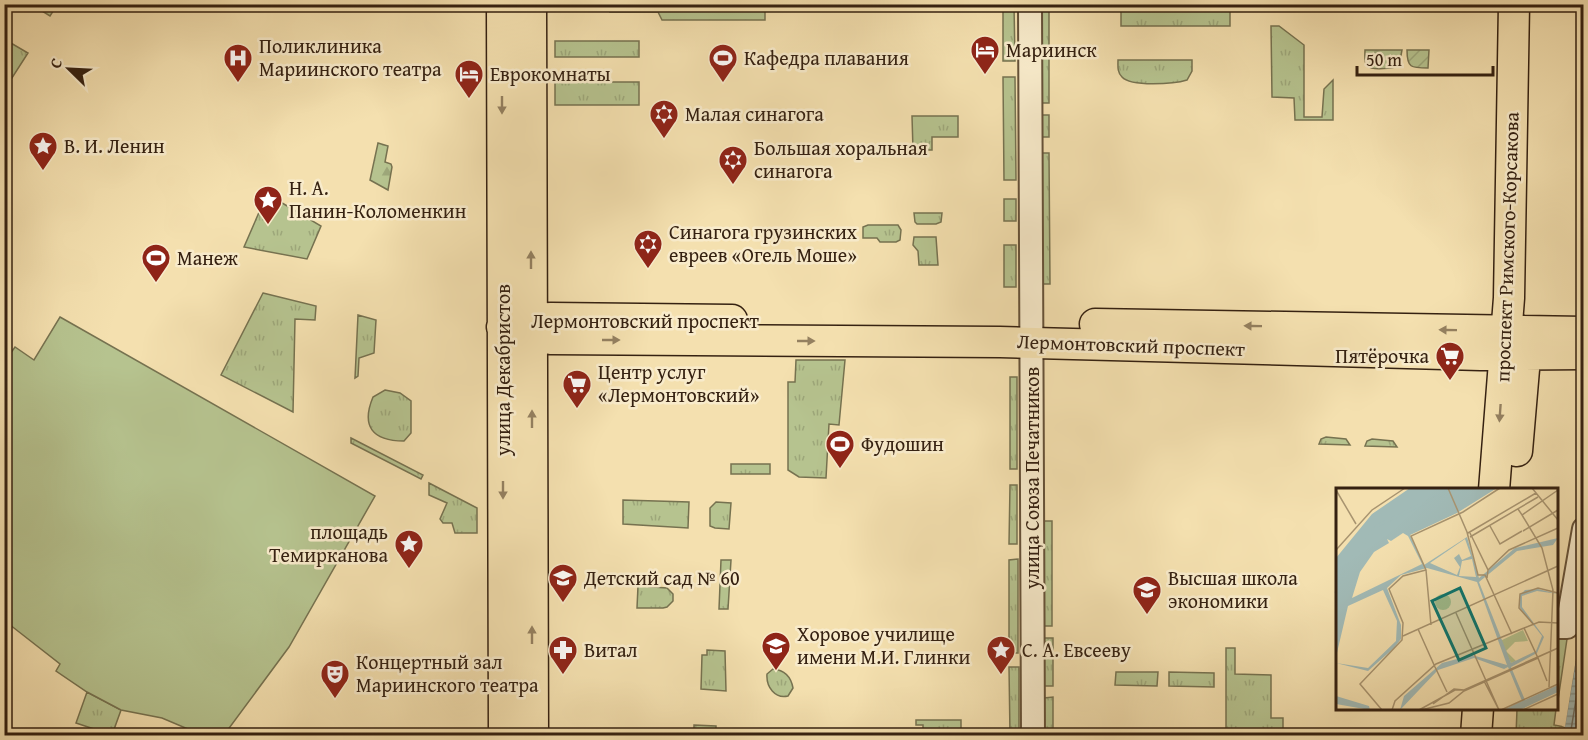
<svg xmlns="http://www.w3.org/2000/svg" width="1588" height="740" viewBox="0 0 1588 740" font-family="'Gentium Book Plus',serif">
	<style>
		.grass { fill: url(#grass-tufts); stroke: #767250; stroke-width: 1.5 }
		.forest { fill: url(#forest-firs); stroke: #767250; stroke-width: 1.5 }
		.garden { fill: url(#garden-furrows); stroke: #767250; stroke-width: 1.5 }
		.pitch { fill: #b6c38f; stroke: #767250; stroke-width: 1.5 }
		.water { fill: url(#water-rules); stroke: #767d74; stroke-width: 1.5 }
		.pier { fill: #f4e0af }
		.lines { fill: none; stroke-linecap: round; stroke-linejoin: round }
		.shore { stroke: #6b6e64; stroke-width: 1.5 }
		.minor-casing { stroke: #655138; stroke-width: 26 }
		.major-casing { stroke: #352111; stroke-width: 33 }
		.minor { stroke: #f8ebcb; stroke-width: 22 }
		.major { stroke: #f4e0af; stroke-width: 30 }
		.oneway { fill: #948060 }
		.labels { text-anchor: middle; stroke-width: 5; stroke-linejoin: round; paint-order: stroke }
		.poi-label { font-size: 20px; fill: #352111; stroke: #f8ebcb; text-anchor: start }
		.street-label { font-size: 20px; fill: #352111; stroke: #f8ebcb }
		.inset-river { fill: none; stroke: #a1bab6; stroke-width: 3 }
		.inset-road { fill: none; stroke: #a89470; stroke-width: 1.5 }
		.view { fill: #0f766e; fill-opacity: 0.15; stroke: #0f766e; stroke-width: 3 }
		.inset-edge { fill: none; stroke: #352111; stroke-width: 3 }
	</style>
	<defs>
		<pattern id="grass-tufts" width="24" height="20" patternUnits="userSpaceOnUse" patternTransform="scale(1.5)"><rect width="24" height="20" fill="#b6c38f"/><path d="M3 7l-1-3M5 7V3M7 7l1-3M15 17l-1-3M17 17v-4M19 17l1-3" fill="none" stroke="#9da77a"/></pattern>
		<pattern id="forest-firs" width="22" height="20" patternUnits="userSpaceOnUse" patternTransform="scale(1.5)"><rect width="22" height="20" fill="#b6c38f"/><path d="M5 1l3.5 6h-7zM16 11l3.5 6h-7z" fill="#9da77a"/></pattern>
		<pattern id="garden-furrows" width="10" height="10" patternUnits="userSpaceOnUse" patternTransform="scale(1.5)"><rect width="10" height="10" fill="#b6c38f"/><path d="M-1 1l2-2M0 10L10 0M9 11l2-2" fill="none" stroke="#9da77a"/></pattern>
		<pattern id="water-rules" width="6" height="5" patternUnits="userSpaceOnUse" patternTransform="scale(1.5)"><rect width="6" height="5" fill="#a1bab6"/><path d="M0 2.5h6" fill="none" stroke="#849793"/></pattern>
	</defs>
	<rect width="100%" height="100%" fill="#f4e0af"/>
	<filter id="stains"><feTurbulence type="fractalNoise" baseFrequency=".00333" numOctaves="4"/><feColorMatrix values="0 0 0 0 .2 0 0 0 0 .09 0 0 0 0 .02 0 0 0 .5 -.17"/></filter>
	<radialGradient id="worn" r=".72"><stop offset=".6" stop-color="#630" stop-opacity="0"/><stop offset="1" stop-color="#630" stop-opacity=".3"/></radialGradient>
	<path class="grass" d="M610 4 765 5V20H662L658 12H610Z
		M32 5 57 4V5L50 16Z
		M1003 5H1014L1015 61H1003Z
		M1040 5H1049V103H1041Z
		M1121 5H1230V26H1121Z
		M1271 26H1279L1304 45V117H1322L1324 89 1333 80V120H1295L1294 98 1272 97Z
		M4 39 28 53 10 81 5 78Z
		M555 41H639V57H555Z
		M1118 60H1192V71L1187 80C1174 84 1131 87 1122 77 1117 72 1118 66 1118 60Z
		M1003 77H1015L1016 180H1004Z
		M555 82H639V105H555Z
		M1041 115H1049V137H1041Z
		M912 116H958V137H932V150H913Z
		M1040 153H1049L1050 284H1042Z
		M267 194 321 226 307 259 244 247Z
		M1004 199H1016V221H1004Z
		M914 213H942L941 222 936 224H917L915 222Z
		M868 225H898L901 230 900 240 896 242H880L877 238H863V227Z
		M914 237H936L938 265H919L918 251 913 245Z
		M1004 245H1016V287H1004Z
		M263 293 316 306 315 320 295 319 293 412 221 375Z
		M358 315 376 320 374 353 359 358 358 376 355 378Z
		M796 360H845L839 425 829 424 826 478 799 477 788 470V382H795Z
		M1010 377H1017V469H1010Z
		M385 390 400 393 411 401V433L404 441C372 441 361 426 373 397Z
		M1326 437 1346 439 1350 445 1319 444 1321 439Z
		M351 438 423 475 421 479 351 443Z
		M1372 439 1393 441 1397 447 1365 446 1367 441Z
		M731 464H770V474H731Z
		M429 483 477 508V533H455L452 523H443L440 519 447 503 429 495Z
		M1010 485H1017V544H1009Z
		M623 500 689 502 688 528 623 524Z
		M716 502 731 503 729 529 715 528 710 526V508Z
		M1043 521H1052V626H1043Z
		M1018 559V653H1009V560Z
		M721 560H731L728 609H719Z
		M638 586 667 588 673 594V601L667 607 663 608H637Z
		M1043 638H1053V686H1044Z
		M1557 638 1567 639 1557 707Z
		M1226 648H1235V674L1271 675V718H1283V735H1226Z
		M707 650 725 651 726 691 701 689 702 655H707Z
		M1009 667H1019V735H1010Z
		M773 669C784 670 791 677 793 688L788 696C775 699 766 687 767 674Z
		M1116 672H1158L1157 686 1115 685Z
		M1169 672 1214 673V687L1169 686Z
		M87 692 121 710 112 735 76 723Z
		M1053 697V735H1044V698Z
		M1517 709H1556L1554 725 1565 727 1563 735 1516 736Z
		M916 720H961V733H923V725H916Z
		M694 725 716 726V735H694Z"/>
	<path class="forest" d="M1365 50H1402L1399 66C1393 68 1373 71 1367 66 1364 62 1365 54 1365 50Z
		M378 143 388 146 385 162 391 164 392 167 388 190 370 180Z"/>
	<path class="garden" d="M1407 50H1429L1428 68C1411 68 1407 68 1407 50Z"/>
	<path class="pitch" d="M60 317 375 496 289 647 224 735H202L162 718 121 710 87 692 56 671 60 664 5 621V361L15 347 34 360Z"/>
	<path class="water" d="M1583 615V735H1563Z"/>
	<path class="pier" d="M1576 640H1579L1565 727 1562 726Z"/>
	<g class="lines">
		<path class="shore" d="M1570 736 1584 651"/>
		<g class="minor-casing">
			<path id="minor" d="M1030 4 1033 736
				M1556 627H1567L1584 529"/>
		</g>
		<g class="major-casing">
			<path id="major" d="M502 4 504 736
				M531 4 533 736
				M1095 324 1584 332
				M510 325 532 319 551 318 732 320
				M502 327 532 336 551 339 1000 342 1481 355 1584 354
				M1517 451 1527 334
				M1494 490 1509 298 1514 4
				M1476 736 1478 708"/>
		</g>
		<use href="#minor" class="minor"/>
		<use href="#major" class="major"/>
	</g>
	<defs><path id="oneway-solid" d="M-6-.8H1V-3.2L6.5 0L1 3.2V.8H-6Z" transform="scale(1.5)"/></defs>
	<g class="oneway">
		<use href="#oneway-solid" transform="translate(502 105) rotate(90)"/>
		<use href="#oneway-solid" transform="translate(531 260) rotate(-90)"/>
		<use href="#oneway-solid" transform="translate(1253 326) rotate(-179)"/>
		<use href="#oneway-solid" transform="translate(1448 330) rotate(-179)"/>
		<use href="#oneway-solid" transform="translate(611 340)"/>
		<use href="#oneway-solid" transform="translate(806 341)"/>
		<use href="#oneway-solid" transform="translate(1500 413) rotate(94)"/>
		<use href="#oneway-solid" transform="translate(532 419) rotate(-90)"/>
		<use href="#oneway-solid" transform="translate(503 490) rotate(90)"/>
		<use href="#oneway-solid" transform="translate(532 635) rotate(-90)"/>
	</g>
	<defs>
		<g id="hotel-pin" transform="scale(1.5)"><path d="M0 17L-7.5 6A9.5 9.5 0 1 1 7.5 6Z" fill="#8f2418" stroke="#f8ebcb"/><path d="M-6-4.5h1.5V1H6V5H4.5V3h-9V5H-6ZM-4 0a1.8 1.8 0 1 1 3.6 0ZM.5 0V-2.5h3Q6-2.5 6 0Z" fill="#fff"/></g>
		<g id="hospital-pin" transform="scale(1.5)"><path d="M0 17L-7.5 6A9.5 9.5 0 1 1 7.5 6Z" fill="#8f2418" stroke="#f8ebcb"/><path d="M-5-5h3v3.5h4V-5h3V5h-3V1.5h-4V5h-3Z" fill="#fff"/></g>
		<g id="stadium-pin" transform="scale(1.5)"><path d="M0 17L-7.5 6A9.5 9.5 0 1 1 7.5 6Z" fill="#8f2418" stroke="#f8ebcb"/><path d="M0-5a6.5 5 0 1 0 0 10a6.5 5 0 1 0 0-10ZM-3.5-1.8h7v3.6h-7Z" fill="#fff"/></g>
		<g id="synagogue-pin" transform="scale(1.5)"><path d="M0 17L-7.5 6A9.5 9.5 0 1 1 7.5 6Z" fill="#8f2418" stroke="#f8ebcb"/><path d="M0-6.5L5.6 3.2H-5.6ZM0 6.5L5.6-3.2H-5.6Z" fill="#fff"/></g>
		<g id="sight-pin" transform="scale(1.5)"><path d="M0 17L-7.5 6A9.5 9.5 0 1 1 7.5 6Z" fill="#8f2418" stroke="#f8ebcb"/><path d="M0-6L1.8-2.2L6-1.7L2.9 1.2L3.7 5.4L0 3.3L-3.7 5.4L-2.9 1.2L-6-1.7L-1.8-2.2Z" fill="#fff"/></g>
		<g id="supermarket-pin" transform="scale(1.5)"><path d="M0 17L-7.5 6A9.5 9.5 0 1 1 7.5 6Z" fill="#8f2418" stroke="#f8ebcb"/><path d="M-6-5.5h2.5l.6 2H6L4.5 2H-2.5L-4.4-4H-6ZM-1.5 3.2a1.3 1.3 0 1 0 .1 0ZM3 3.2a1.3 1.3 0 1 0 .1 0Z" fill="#fff"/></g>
		<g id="school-pin" transform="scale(1.5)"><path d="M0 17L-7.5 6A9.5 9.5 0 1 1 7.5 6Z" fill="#8f2418" stroke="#f8ebcb"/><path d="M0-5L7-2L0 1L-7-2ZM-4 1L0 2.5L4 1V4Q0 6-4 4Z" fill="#fff"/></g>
		<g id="university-pin" transform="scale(1.5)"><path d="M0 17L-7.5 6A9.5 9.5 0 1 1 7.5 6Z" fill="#8f2418" stroke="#f8ebcb"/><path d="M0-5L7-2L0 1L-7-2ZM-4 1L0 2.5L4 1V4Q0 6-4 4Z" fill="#fff"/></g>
		<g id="pharmacy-pin" transform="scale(1.5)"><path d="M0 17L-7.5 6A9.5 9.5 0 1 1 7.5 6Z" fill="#8f2418" stroke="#f8ebcb"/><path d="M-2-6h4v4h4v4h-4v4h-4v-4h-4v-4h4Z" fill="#fff"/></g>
		<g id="theatre-pin" transform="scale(1.5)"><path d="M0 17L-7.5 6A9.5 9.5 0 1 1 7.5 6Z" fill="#8f2418" stroke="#f8ebcb"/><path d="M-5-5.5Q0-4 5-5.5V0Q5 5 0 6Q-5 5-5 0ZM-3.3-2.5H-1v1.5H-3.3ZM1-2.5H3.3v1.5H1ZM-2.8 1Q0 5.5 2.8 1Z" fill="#fff"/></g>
	</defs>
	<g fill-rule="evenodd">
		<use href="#hotel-pin" x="985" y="50"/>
		<use href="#hospital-pin" x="238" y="58"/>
		<use href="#stadium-pin" x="723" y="58"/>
		<use href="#hotel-pin" x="469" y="74"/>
		<use href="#synagogue-pin" x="664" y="114"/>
		<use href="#sight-pin" x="43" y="146"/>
		<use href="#synagogue-pin" x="733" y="160"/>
		<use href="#sight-pin" x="268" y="200"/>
		<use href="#synagogue-pin" x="648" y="244"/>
		<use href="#stadium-pin" x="156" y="258"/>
		<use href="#supermarket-pin" x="1450" y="356"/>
		<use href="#supermarket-pin" x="577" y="384"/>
		<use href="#stadium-pin" x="840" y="444"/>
		<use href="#sight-pin" x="409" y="544"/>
		<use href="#school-pin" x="563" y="578"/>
		<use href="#university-pin" x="1147" y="590"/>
		<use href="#university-pin" x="776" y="646"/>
		<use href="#pharmacy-pin" x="563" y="650"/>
		<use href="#sight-pin" x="1001" y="650"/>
		<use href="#theatre-pin" x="335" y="674"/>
	</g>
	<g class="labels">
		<g class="poi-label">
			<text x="259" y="53">Поликлиника<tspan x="259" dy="23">Мариинского театра</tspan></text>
			<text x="1006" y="57">Мариинск</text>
			<text x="744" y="65">Кафедра плавания</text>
			<text x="490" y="81">Еврокомнаты</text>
			<text x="685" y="121">Малая синагога</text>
			<text x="64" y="153">В. И. Ленин</text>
			<text x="754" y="155">Большая хоральная<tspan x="754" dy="23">синагога</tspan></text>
			<text x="289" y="195">Н. А.<tspan x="289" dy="23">Панин-Коломенкин</tspan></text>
			<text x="669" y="239">Синагога грузинских<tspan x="669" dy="23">евреев «Огель Моше»</tspan></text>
			<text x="177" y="265">Манеж</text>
			<text x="1429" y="363" text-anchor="end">Пятёрочка</text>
			<text x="598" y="379">Центр услуг<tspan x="598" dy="23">«Лермонтовский»</tspan></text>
			<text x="861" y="451">Фудошин</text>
			<text x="388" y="539" text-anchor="end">площадь<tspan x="388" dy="23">Темирканова</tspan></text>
			<text x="584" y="585">Детский сад № 60</text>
			<text x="1168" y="585">Высшая школа<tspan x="1168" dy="23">экономики</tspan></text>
			<text x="797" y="641">Хоровое училище<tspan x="797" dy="23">имени М.И. Глинки</tspan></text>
			<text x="584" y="657">Витал</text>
			<text x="1022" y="657">С. А. Евсееву</text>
			<text x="356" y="669">Концертный зал<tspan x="356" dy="23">Мариинского театра</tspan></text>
		</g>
		<g class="street-label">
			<text transform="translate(1507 247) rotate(-88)" y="7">проспект Римского-Корсакова</text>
			<text x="645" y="328">Лермонтовский проспект</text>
			<text transform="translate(1131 345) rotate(2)" y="7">Лермонтовский проспект</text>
			<text transform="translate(503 370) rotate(-90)" y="7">улица Декабристов</text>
			<text transform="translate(1032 478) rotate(-90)" y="7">улица Союза Печатников</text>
		</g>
	</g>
	<g transform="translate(1336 488)">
		<rect width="222" height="222" fill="#f4e0af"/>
		<path d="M187 142 192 153 179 154 170 163 180 173 175 175 164 153Z" fill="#b6c38f"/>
		<path d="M99 114a8 8 0 1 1 16 0a8 8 0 1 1-16 0Z" fill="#b6c38f"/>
		<path d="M74 0H161L121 25 74 47 88 77 131 49 143 90 179 60 222 50 217 57 181 63 143 94 175 175 200 163 206 148 184 120V107L189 102 202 101 222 106 201 103 186 108V119L208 149 201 165 175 179 189 212 222 197V204L184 222H167L186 213 172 179 168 181 138 170 102 182 64 222 68 208 106 175 136 167 171 177 141 94 91 80 65 87 51 100 65 137V151L58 160 32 183 0 175 32 180 60 153 61 133 47 102 12 118 0 169V70L36 26ZM67 45 72 48 86 76 16 110 24 84 38 64 53 55 51 51 55 53ZM129 51 135 68 126 72 123 66 118 70 124 79 121 87 94 75ZM136 71 140 89 123 88 126 73ZM0 208 33 218 34 222 0 216Z" fill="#a1bab6" fill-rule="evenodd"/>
		<path class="inset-river" d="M0 105 8 81 41 38 111 4"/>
		<path class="inset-road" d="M112 0 131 44 142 87H149L176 146M196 0 222 32M0 2 20 36M182 21 186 27 222 2M186 27 206 60 217 102 213 199M154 38 164 56 186 43M187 43 222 22M132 45 200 5M134 45 152 82 151 90M134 49 202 9M0 62 36 22 69 0M90 82 95 137M152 82 173 62 222 40M120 125 163 222M198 137 183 120 184 106 202 100 222 105M188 140 203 134 222 135M82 141 99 179M67 148 222 78M202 169 222 160M99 179 111 204M148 193 163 222M97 216 118 201 128 202M46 222 24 196 66 152 67 135 53 101 67 88 90 82 75 48 127 24 164 0M56 222 59 213 100 176 188 140 202 170M83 222 119 202H128L222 160M85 222 113 215 128 203 202 170 211 193M165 222 222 196M187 222 222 206"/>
		<path class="view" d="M124 100 150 160 123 172 96 113Z"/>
		<rect width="222" height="222" class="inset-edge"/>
	</g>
	<rect width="1588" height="740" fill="none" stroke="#f4e0af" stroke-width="24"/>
	<rect x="6" y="6" width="1576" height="728" fill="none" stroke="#352111" stroke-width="3"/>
	<rect x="12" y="12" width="1564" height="716" fill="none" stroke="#352111" stroke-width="1.5"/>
	<g transform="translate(69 69) rotate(294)" stroke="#f8ebcb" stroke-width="4.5" paint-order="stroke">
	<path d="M0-4.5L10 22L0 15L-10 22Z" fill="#352111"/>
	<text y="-9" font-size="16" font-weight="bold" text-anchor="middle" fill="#352111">С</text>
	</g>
	<path d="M1357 66v9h136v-9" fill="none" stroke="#352111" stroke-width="3"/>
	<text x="1366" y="66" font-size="18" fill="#352111" stroke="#f8ebcb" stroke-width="4.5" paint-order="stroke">50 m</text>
	<rect width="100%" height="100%" filter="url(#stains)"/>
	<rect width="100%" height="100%" fill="url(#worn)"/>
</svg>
